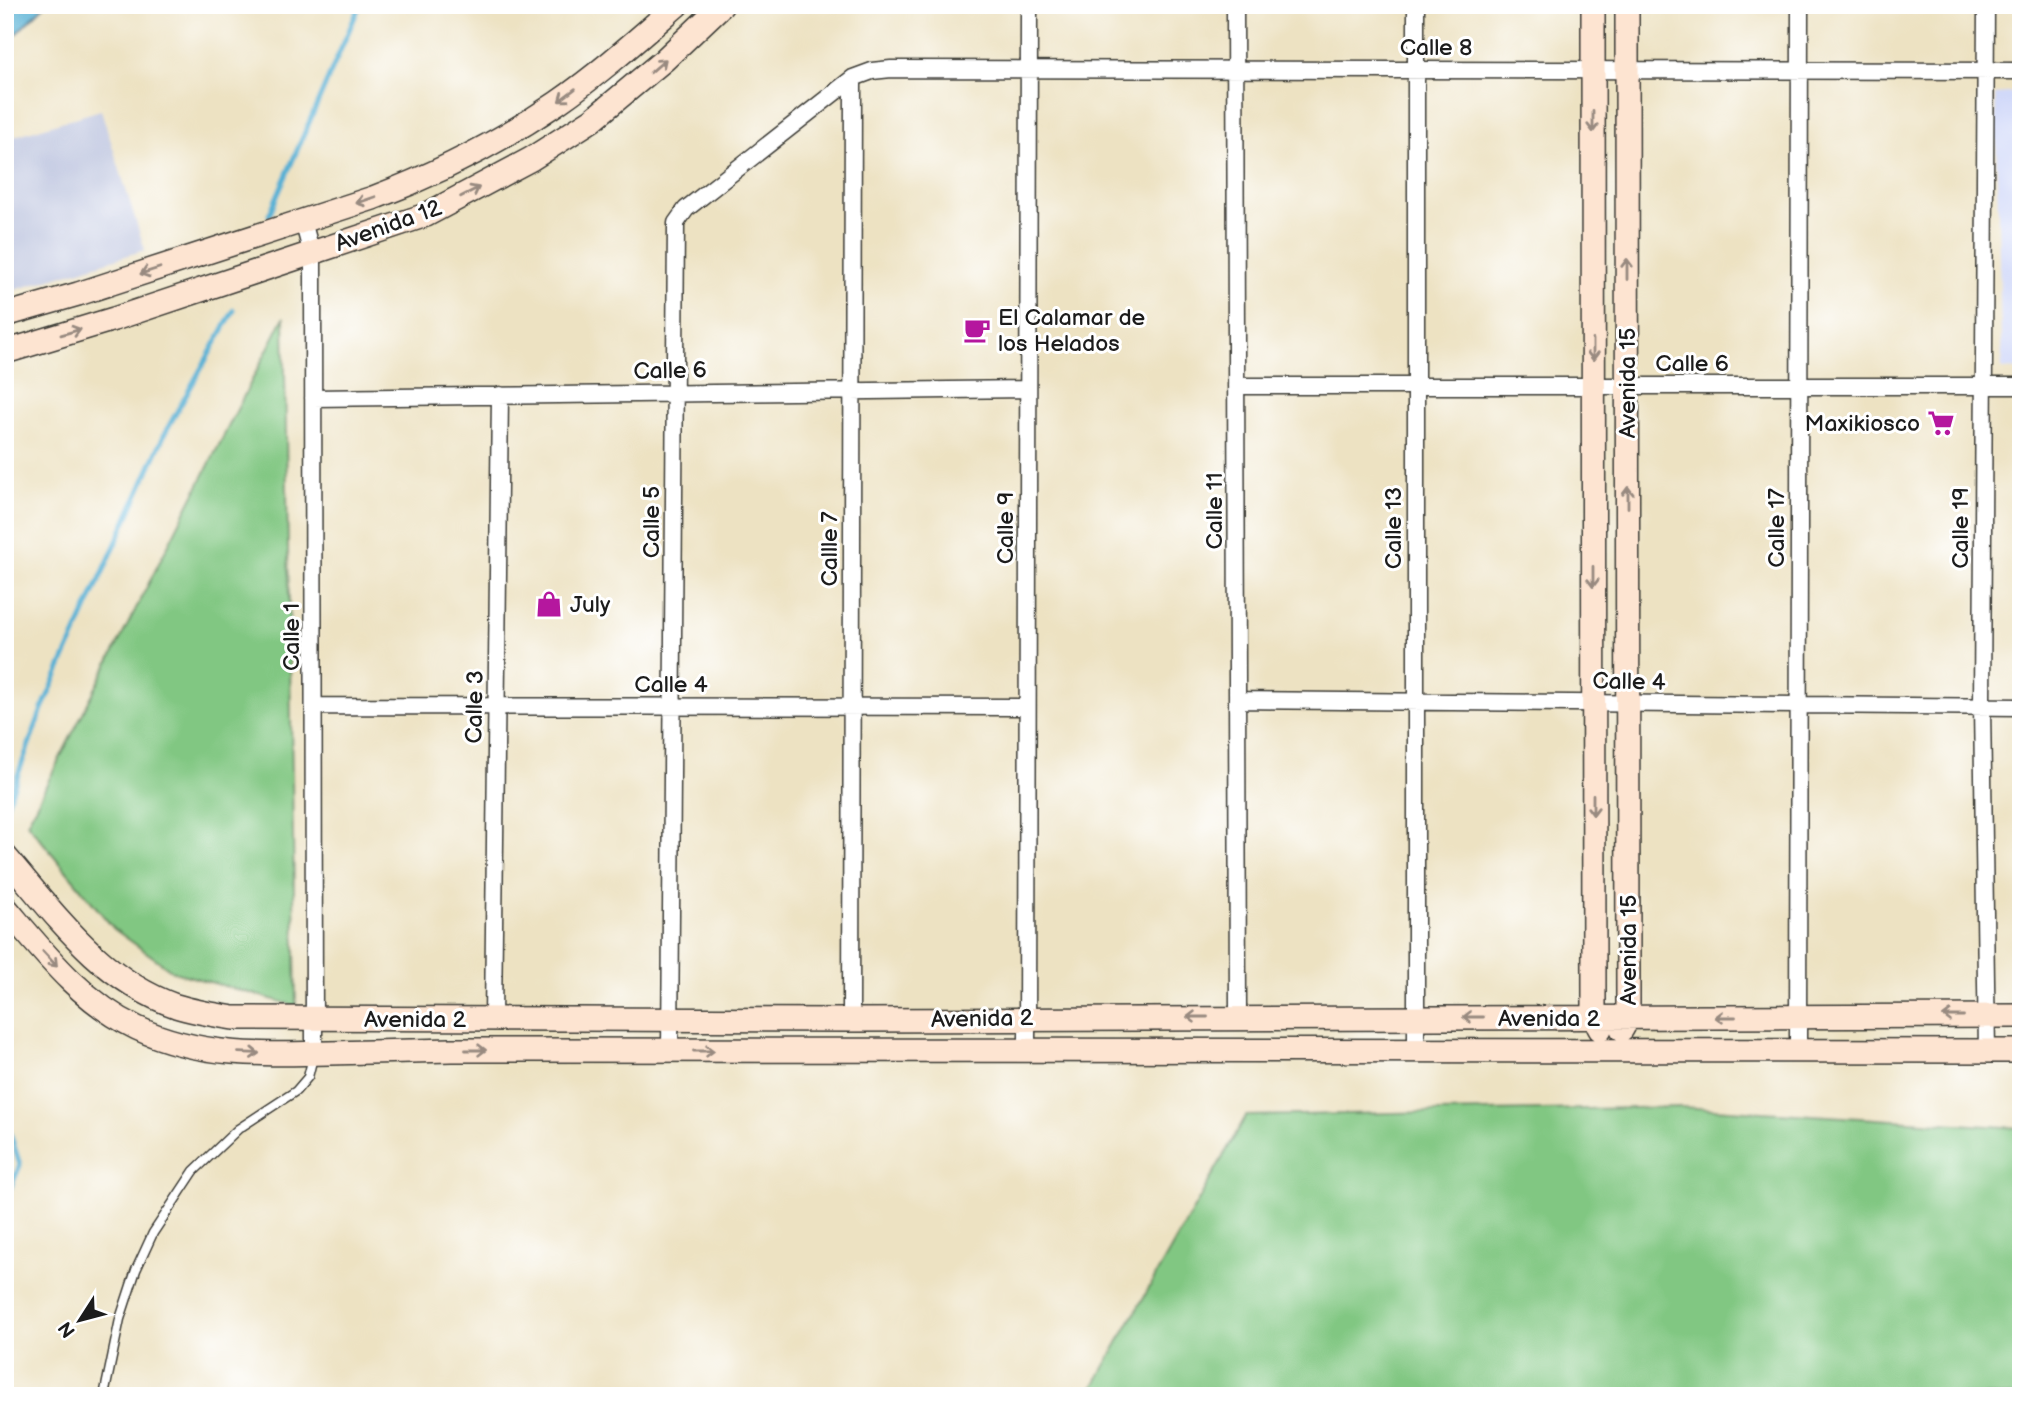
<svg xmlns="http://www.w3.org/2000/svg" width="2026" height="1401" viewBox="0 0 2026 1401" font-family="'Balsamiq Sans',sans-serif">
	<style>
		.built { fill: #d1d9f9 }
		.industrial { fill: #bbc3de }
		.green { fill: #81c782; stroke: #4e724f; stroke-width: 2 }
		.water { fill: #56b0d4; stroke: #396678; stroke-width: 2 }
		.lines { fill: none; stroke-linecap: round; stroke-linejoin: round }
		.stream { stroke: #56b0d4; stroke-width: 5 }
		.lane-casing { stroke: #3b3a35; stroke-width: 11 }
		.street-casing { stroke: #3b3a35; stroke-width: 19 }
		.secondary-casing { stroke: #3b3a35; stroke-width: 26 }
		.lane { stroke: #fff; stroke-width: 8 }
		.street { stroke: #fff; stroke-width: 16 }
		.secondary { stroke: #fde4d1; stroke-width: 23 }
		.oneway { stroke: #988a80 }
		.labels { text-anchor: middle; stroke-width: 6; stroke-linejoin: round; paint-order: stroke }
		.street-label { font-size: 23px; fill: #1c1c1c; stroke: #fff }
		.poi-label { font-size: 23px; fill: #1c1c1c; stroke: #fff; text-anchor: start }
	</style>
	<rect width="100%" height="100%" fill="#fff"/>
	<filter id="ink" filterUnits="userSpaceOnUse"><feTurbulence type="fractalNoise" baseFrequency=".0143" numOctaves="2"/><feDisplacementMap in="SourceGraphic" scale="14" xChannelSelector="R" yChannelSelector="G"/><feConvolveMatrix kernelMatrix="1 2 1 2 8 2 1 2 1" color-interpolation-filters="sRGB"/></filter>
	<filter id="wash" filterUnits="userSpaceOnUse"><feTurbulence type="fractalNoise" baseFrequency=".00686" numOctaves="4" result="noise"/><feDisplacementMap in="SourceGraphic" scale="28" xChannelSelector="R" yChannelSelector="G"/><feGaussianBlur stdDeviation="1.57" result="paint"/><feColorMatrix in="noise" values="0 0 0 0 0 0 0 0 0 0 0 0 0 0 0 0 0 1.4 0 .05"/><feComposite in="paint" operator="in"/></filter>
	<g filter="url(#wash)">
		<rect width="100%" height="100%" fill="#ede2c2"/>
		<path class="built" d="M2021 92V370L2002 369 1995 94Z"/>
		<path class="industrial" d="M101 110 145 250 5 293V139Z"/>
		<path class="green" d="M284 317 296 1006 174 972 114 929 27 823Z
			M1681 1107 2021 1128V1396H1088L1246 1116Z"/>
		<path class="water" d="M5 5H45L5 45Z"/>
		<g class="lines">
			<path class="stream" d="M269 215 360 5
				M5 810 42 709 166 431 234 310
				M5 1117 20 1165 5 1201"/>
		</g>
	</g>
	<g filter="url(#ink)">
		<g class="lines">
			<g class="lane-casing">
				<path id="lane" d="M104 1396 120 1319 136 1270 153 1233 194 1171 238 1129 296 1091 308 1077 313 1057"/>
			</g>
			<g class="street-casing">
				<path id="street" d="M1235 5 1238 1017
					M1986 5 1982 707 1987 1051
					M303 221 313 258 314 1054
					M1236 386H2021
					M313 398 1028 389
					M1237 700 2021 707
					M314 706 1027 707
					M493 1019 500 395
					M851 1020 853 78
					M1416 1050V5
					M670 1051 676 223 686 209 853 78 872 71 891 69 2021 71
					M1798 1051 1800 5
					M1027 1052 1029 5"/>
			</g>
			<g class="secondary-casing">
				<path id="secondary" d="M1593 5 1594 1018 1600 1029
					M5 315 78 294 373 198C437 174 500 142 557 103 599 74 638 39 677 5
					M5 352 114 319 426 215 531 159 592 120 664 60 722 5
					M5 856C55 914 101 980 176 1006 195 1012 215 1015 234 1018L851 1020 2021 1016
					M5 907C44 953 82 1002 137 1028 198 1057 265 1055 330 1053 371 1052 412 1051 452 1050L2021 1051
					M1622 1029 1628 1018 1627 5"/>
			</g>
			<use href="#lane" class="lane"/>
			<use href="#street" class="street"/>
			<use href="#secondary" class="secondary"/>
		</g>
		<defs><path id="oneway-shaft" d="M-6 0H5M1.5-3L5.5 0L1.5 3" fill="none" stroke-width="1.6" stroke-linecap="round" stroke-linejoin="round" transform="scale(1.75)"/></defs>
		<g class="oneway">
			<use href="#oneway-shaft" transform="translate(658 66) rotate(-41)"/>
			<use href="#oneway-shaft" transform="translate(567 95) rotate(143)"/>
			<use href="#oneway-shaft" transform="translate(1593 122) rotate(90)"/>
			<use href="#oneway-shaft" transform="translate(470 192) rotate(-27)"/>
			<use href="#oneway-shaft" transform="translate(366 200) rotate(161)"/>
			<use href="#oneway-shaft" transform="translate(1627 269) rotate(-90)"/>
			<use href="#oneway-shaft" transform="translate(150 271) rotate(162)"/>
			<use href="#oneway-shaft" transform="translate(71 332) rotate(-16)"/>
			<use href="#oneway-shaft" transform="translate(1593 350) rotate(90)"/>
			<use href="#oneway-shaft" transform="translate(1628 497) rotate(-90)"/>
			<use href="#oneway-shaft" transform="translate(1593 577) rotate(90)"/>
			<use href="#oneway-shaft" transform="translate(1593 805) rotate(90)"/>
			<use href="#oneway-shaft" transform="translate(50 959) rotate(47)"/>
			<use href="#oneway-shaft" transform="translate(1953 1016) rotate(180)"/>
			<use href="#oneway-shaft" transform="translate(1197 1017) rotate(180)"/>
			<use href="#oneway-shaft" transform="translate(1473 1017) rotate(-180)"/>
			<use href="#oneway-shaft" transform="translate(1725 1017) rotate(180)"/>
			<use href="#oneway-shaft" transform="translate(476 1050)"/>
			<use href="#oneway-shaft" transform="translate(704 1051)"/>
			<use href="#oneway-shaft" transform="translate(249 1053) rotate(2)"/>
		</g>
	</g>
	<defs>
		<g id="cafe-bare" transform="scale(2.1)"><path d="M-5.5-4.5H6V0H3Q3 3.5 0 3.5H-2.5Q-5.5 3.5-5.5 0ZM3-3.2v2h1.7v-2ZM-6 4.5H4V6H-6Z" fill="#b5179e" stroke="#fff" stroke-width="2.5" paint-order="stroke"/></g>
		<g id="supermarket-bare" transform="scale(2.1)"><path d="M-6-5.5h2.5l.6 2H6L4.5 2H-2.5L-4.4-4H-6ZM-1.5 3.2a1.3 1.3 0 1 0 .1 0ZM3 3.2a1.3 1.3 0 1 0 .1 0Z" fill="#b5179e" stroke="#fff" stroke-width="2.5" paint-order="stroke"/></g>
		<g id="shop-bare" transform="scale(2.1)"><path d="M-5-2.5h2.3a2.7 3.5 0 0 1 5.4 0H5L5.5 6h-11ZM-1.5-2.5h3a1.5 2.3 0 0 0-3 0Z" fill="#b5179e" stroke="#fff" stroke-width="2.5" paint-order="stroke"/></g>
	</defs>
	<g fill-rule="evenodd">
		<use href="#cafe-bare" x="977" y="330"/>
		<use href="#supermarket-bare" x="1941" y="423"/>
		<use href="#shop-bare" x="549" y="604"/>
	</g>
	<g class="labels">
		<g class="street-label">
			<text x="1436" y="55">Calle 8</text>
			<text transform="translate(388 225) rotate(-20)" y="8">Avenida 12</text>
			<text x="1692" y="371">Calle 6</text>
			<text transform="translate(670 370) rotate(-1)" y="8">Calle 6</text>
			<text transform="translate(1627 383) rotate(-90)" y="8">Avenida 15</text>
			<text transform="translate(1214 511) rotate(-90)" y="8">Calle 11</text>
			<text transform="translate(651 522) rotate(-90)" y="8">Calle 5</text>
			<text transform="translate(1005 528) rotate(-90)" y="8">Calle 9</text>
			<text transform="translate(1393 528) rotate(-90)" y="8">Calle 13</text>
			<text transform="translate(1776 528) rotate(-90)" y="8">Calle 17</text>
			<text transform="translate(1960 528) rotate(-90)" y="8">Calle 19</text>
			<text transform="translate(829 549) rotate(-90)" y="8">Callle 7</text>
			<text transform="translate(291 637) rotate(-90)" y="8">Calle 1</text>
			<text transform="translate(1629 681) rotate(1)" y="8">Calle 4</text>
			<text x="671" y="692">Calle 4</text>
			<text transform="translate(474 707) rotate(-89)" y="8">Calle 3</text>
			<text transform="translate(1628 950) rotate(-90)" y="8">Avenida 15</text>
			<text transform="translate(982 1018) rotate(-1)" y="8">Avenida 2</text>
			<text x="1549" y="1026">Avenida 2</text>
			<text x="415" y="1027">Avenida 2</text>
		</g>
		<g class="poi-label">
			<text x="998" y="325">El Calamar de<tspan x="998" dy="26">los Helados</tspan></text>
			<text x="1920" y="431" text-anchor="end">Maxikiosco</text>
			<text x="570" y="612">July</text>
		</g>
	</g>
	<rect width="2026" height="1401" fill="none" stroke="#fff" stroke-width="28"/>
	<g transform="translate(80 1320) rotate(234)" stroke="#ffffff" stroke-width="5" paint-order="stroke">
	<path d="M0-5L12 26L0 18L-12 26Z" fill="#1c1c1c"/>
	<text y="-10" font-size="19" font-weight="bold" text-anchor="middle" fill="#1c1c1c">N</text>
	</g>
</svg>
